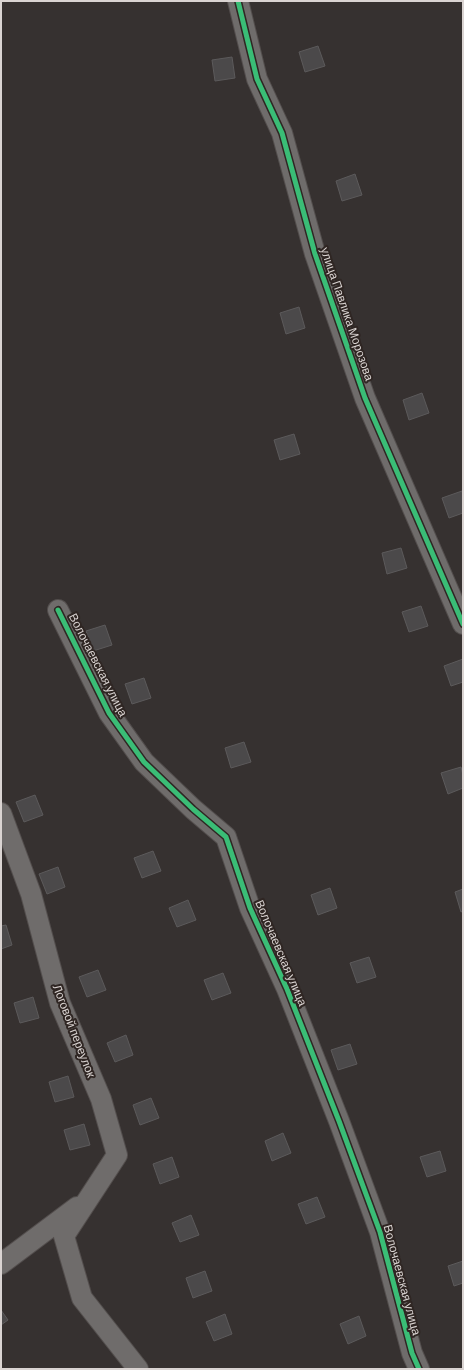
<svg xmlns="http://www.w3.org/2000/svg" width="464" height="1370" viewBox="0 0 464 1370" font-family="Barlow,sans-serif">
	<style>
		.building { fill: #4b494a; stroke: #5c5a5b }
		.lines { fill: none; stroke-linecap: round; stroke-linejoin: round }
		.street-casing { stroke: #534e4d; stroke-width: 22 }
		.street { stroke: #6f6c6b; stroke-width: 20 }
		.cycleway-casing { stroke: #2f2623; stroke-width: 8 }
		.cycleway { stroke: #3abd76; stroke-width: 5 }
		.labels { text-anchor: middle; stroke-width: 4; stroke-linejoin: round; paint-order: stroke }
		.street-label { font-size: 12px; fill: #dad4d2; stroke: #2f2623 }
	</style>
	<rect width="100%" height="100%" fill="#363130"/>
	<path class="building" d="M318 46 325 66 305 72 299 52Z
		M232 57 235 78 215 81 212 60Z
		M355 174 362 195 342 201 336 181Z
		M299 307 305 328 286 334 280 313Z
		M422 393 429 413 409 420 403 400Z
		M294 434 300 454 280 460 274 440Z
		M462 491 463 496V513L449 518 442 498Z
		M401 548 407 568 387 574 382 553Z
		M421 606 428 626 409 632 402 612Z
		M105 625 112 645 93 651 86 631Z
		M463 659V682L451 686 444 666Z
		M144 678 151 698 132 704 125 684Z
		M244 742 251 762 231 768 225 748Z
		M461 767 463 775V788L448 794 441 773Z
		M35 795 43 815 24 822 16 802Z
		M153 851 161 871 142 878 134 858Z
		M58 867 65 887 47 894 39 874Z
		M330 888 337 908 318 915 311 895Z
		M463 889V911L461 912 455 892Z
		M188 900 196 920 177 927 169 908Z
		M6 925 12 945 1 949V926Z
		M369 957 376 977 357 983 350 963Z
		M98 970 106 990 87 997 79 977Z
		M223 973 231 993 212 1000 204 980Z
		M33 997 39 1018 20 1023 14 1003Z
		M126 1035 133 1055 115 1062 107 1043Z
		M350 1044 357 1064 338 1070 331 1050Z
		M68 1076 74 1097 55 1102 49 1082Z
		M151 1098 159 1118 140 1125 133 1105Z
		M84 1124 90 1145 70 1150 64 1130Z
		M283 1133 291 1153 272 1161 265 1141Z
		M440 1151 446 1171 427 1177 420 1157Z
		M172 1157 179 1177 160 1184 153 1164Z
		M317 1197 325 1217 306 1224 298 1204Z
		M191 1215 199 1235 180 1242 172 1223Z
		M463 1261V1283L454 1286 448 1266Z
		M205 1271 212 1291 193 1298 186 1278Z
		M1 1310 8 1320 1 1325Z
		M225 1314 232 1334 214 1341 206 1322Z
		M359 1316 366 1336 348 1344 340 1324Z"/>
	<g class="lines">
		<g class="street-casing">
			<path id="street" d="M238 1 257 79 282 133 315 254 365 398 463 624
				M58 610 109 713 144 762 193 809 226 837 250 908 287 989 339 1121 380 1232 412 1353 419 1369
				M1 813 31 894 60 1003 101 1099 117 1155 64 1236 82 1298 138 1369
				M1 1264 77 1207"/>
		</g>
		<use href="#street" class="street"/>
		<g class="cycleway-casing">
			<path id="cycleway" d="M238 1 257 79 282 133 315 254 365 398 463 624
				M58 610 109 713 144 762 193 809 226 837 250 908 287 989 339 1121 380 1232 412 1353 419 1369"/>
		</g>
		<use href="#cycleway" class="cycleway"/>
	</g>
	<g class="labels">
		<g class="street-label">
			<text transform="translate(347 314) rotate(71)" y="4">улица Павлика Морозова</text>
			<text transform="translate(98 665) rotate(63)" y="4">Волочаевская улица</text>
			<text transform="translate(281 953) rotate(67)" y="4">Волочаевская улица</text>
			<text transform="translate(74 1031) rotate(69)" y="4">Логовой переулок</text>
			<text transform="translate(402 1280) rotate(75)" y="4">Волочаевская улица</text>
		</g>
	</g>
	<rect width="464" height="1370" fill="none" stroke="#dad4d2" stroke-width="4"/>
</svg>
